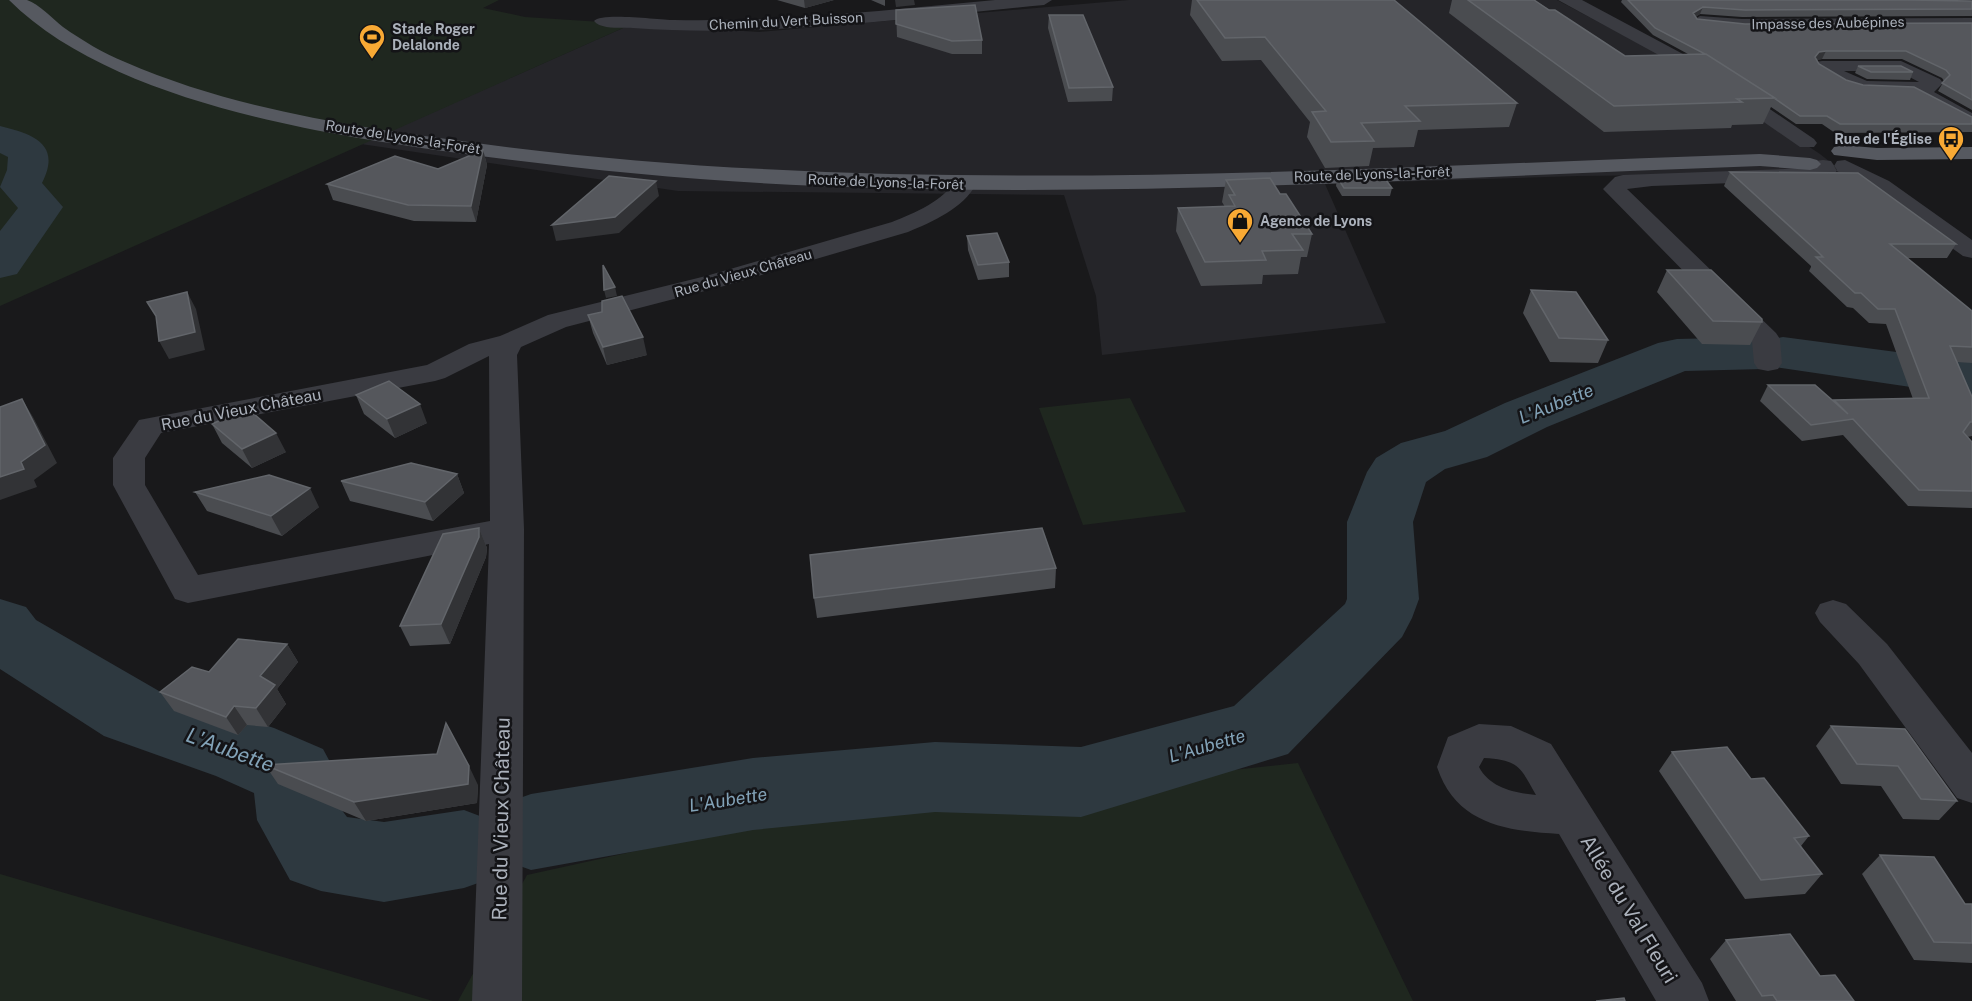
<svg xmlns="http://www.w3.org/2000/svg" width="1972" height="1001" viewBox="0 0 1972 1001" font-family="'Public Sans',sans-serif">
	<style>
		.built { fill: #252529 }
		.green { fill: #1f271f }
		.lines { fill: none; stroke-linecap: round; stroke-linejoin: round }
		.river { fill: #2e3940; fill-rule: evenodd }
		.minor { fill: #3a3b41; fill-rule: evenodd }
		.major { fill: #565960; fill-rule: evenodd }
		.wall { fill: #4a4c50 }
		.shaded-wall { fill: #323336 }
		.building { fill: #55575c; stroke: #62656a; stroke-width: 1.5 }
		.labels { text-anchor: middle; stroke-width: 5; stroke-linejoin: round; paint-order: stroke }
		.far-street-label { font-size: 14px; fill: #abb1bb; stroke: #141417 }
		.far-poi-label { font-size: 14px; font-weight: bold; fill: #abb1bb; stroke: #141417; text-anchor: start }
		.street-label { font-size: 16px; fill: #abb1bb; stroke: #141417 }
		.water-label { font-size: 18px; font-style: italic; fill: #82a2b7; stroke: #141417 }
		.near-street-label { font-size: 20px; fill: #abb1bb; stroke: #141417 }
		.near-water-label { font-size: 21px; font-style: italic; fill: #82a2b7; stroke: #141417 }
	</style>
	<rect width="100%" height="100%" fill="#19191b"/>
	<path class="built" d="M1129 0H1557L1706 79 1820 154 1844 173 1578 176 1325 184 1386 323 1102 355 1096 296 1064 195 678 191 361 144 632 24 759 32Z"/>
	<path class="green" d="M0 0H499L483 8 525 17 632 24 0 306Z
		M1130 398 1186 512 1083 525 1039 408Z
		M1298 763 1413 1001H458L527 875 776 820Z
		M0 874 433 1001H0Z"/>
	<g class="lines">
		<path class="river" d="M0 126C33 134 62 144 42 183L63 207 17 274 0 278V231L18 208 0 187 7 170 8 157 0 153Z
			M1764 337 1774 339 1783 337 1972 362V396L1774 367 1764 369 1685 371 1547 427 1487 457 1445 469 1426 482 1413 522 1419 599 1412 618 1402 637 1288 754 1081 817 935 812 753 830 531 870 503 860 495 877 464 888 384 902 321 891 290 880 257 820 254 793 216 776 104 736 0 669V599L26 607 36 620 159 691 274 728 323 749 336 773 341 809 347 817 384 822 464 810 493 821 500 805 531 794 753 758 935 742 1081 747 1234 706 1345 604 1347 599V522L1367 472 1376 458 1401 443 1445 431 1505 403 1658 343 1677 339Z"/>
		<path class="minor" d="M995 0H1052L1044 5C908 18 770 38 633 28 622 27 601 30 594 21 601 12 660 20 674 20 782 22 888 10 995 0Z
			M1558 0H1582L1711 69 1814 139 1817 143 1814 147H1800L1699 77Z
			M1700 16 1742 19 1972 18V28L1742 29 1694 24 1692 21Z
			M1822 61H1901L1940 79 1943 83 1934 92 1972 113V127L1910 93 1859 91 1843 86 1816 70 1813 66 1816 62ZM1844 71H1898L1919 82 1867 81Z
			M1823 160 1831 161 1837 170 1834 175 1813 180 1652 186 1627 189 1776 333 1780 339 1782 363 1778 369 1768 371 1758 369 1754 363 1752 341 1603 189 1615 177 1623 175 1811 168 1815 161Z
			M1845 160 1889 181 1972 240V258L1963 256 1873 191 1837 171 1834 166 1837 161Z
			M965 177 973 179 976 184C964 208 932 222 908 232L724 286 566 327 521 347 517 355 524 529 522 1001H472L489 544 188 603 175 599 113 485V458L139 420 427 365 469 344 500 336 548 315 706 276 892 222C915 213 943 201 957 179ZM489 356 490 521 198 575 145 485V458L161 433 435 381 445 378Z
			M1833 600 1846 604 1887 644 1972 753V803L1957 798 1859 664 1820 622 1815 613 1820 604Z
			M1479 724 1511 726 1551 744 1702 983 1709 1001H1656L1559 834C1506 831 1456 824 1437 767L1448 737ZM1484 758C1518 760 1520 766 1536 795 1515 793 1490 788 1479 767Z"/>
		<path class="major" d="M9 0C15 0 22 0 27 0 39 4 53 19 63 27 83 41 103 53 125 62 240 112 368 129 491 145 912 199 1337 168 1760 154L1810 158 1817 160 1821 164 1817 168 1810 170 1760 166C1446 177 1132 199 818 186 693 181 567 168 443 151 309 132 108 99 9 0Z
			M1841 145 1877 148 1972 147V159L1877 160 1834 155 1831 151 1834 147Z"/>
	</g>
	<path class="wall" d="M777 0H834L805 8Z
		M871 0H885V6Z
		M1192 0H1394L1517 103 1509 127 1418 130 1414 147 1373 148 1369 166 1325 168 1307 137 1310 122 1261 60 1222 61 1190 15Z
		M1452 0H1534L1625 56 1688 54 1653 35 1621 2 1622 0H1907L1972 1V16L1742 17 1700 14 1695 17 1697 19 1745 24 1972 23V110L1938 91 1944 81 1942 78 1902 59H1822L1816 60 1819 64 1846 80 1972 117V132L1835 133 1822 124H1796L1771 107 1763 124 1732 125 1731 128 1604 132 1449 13Z
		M896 10 982 40V54H952L897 37Z
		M1049 15 1113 87 1112 101 1068 102 1048 28Z
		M1858 66 1913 72 1910 80 1867 79 1855 73Z
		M483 150 487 165 476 222 414 221 333 200 327 184 438 169Z
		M1730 172 1956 244 1947 258H1907L1972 311V363L1957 362 1972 397V436L1967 437 1972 442V508L1908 506 1843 435 1802 441 1760 401 1768 385 1833 401 1834 400 1913 399 1886 324 1869 323 1853 308 1847 307 1809 271 1811 267V266L1724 186Z
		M1337 177 1392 188 1390 196H1342L1336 186Z
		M1226 180 1280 194 1312 234 1307 257H1301L1298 274 1263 275 1262 284 1201 286 1176 231 1178 208 1225 207 1222 202Z
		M967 236 1009 262V277L978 280 968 250Z
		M1667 270 1762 322 1750 345 1702 344 1657 292Z
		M1531 290 1608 340 1598 363 1550 362 1523 313Z
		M588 315 647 355 607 365 593 333Z
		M356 395 427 423 395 438 364 414Z
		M212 424 286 452 252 468 222 443Z
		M457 474 464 493 433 521 350 501 341 481Z
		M195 492 319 507 282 536 207 511Z
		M479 528 487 548 486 557 450 644 410 646 400 626Z
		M1056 568 1055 588 817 618 814 598Z
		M287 644 298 662 277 689 286 704 268 727 247 725 238 735 174 711 160 692 209 672Z
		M1831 726 1957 801 1939 820 1903 819 1881 786 1841 784 1816 746Z
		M1672 752 1751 779 1809 836 1801 846 1822 874 1805 894 1745 899 1659 771Z
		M265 765 478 785 477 803 366 821 278 784Z
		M1880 855 1965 904H1972V963L1914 960 1862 874Z
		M1726 940 1820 976 1854 1001H1736L1710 959Z"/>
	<path class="shaded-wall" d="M804 0H834L805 8Z
		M895 0H914L915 5 896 7Z
		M1703 7 1700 14 1690 21 1693 13Z
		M1826 51 1822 59 1816 60 1815 57 1819 52Z
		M483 150 487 165 476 222 471 206Z
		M656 181 659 196 619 233 556 241 552 225Z
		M615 287 617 296 606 298 604 290Z
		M187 292 196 309 205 350 169 359 159 341Z
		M643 337 647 355 607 365 603 347Z
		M22 399 33 417 57 463 34 480 37 487 0 500V477Z
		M420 404 427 423 395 438 387 419Z
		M276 433 286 452 252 468 242 449Z
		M457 474 464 493 433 521 425 502Z
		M310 488 319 507 282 536 271 516Z
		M479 528 487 548 486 557 450 644 441 624Z
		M287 644 298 662 277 689 286 704 268 727 256 708 260 676Z
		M234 706 247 725 238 735 226 717Z
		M469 766 478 785 477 803 366 821 354 802Z"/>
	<path class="building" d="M1197 0H1394L1517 103 1405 106 1420 121 1361 123 1374 141 1331 142 1312 112 1326 111 1265 37 1225 38Z
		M1468 0H1534L1549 10H1555L1625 56 1706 54 1775 98 1737 99 1742 102 1614 106Z
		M1628 0H1907L1972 1V9L1745 10 1703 7 1693 13 1697 19 1745 24 1972 23V100L1942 83 1950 75 1946 70 1906 51H1826L1819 52 1815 57 1819 64 1846 80 1863 85 1914 87 1972 117V124H1840L1827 116H1800L1774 98H1775L1706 54H1705L1655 28Z
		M975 5 982 40 952 41 896 24V10Z
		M1049 15H1083L1113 87 1069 88Z
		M1858 66H1901L1913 72H1871Z
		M483 150 471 206 408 205 327 184 395 156 438 169Z
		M1730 172 1858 173 1956 244H1890L1972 311V347L1950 346 1972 397V422H1970L1963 432 1972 442V491L1919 490 1853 419 1811 425 1768 385H1815L1848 414 1834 400 1929 398 1895 309H1878L1861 293H1855L1816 257H1823L1818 252Z
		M609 176 656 181 615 217 552 225Z
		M1383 176 1392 188H1344L1337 177Z
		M1270 178 1280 194H1286L1312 234H1292L1303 250 1262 251 1266 260 1205 262 1178 208 1235 206 1229 195H1235L1226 180Z
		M997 233 1009 262 978 265 967 236Z
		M603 265 615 287 604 290Z
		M1667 270H1711L1762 319V322L1713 321Z
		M1531 290 1576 292 1608 340 1559 338Z
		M187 292 195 332 159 341 156 316 147 302Z
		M622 296 643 337 603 347 588 315 602 312V301Z
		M389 381 420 404 387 419 356 395Z
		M22 399 45 445 21 462 24 469 0 477V407Z
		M247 408 276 433 242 449 212 424Z
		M411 463 457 474 425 502 341 481Z
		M269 475 310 488 271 516 195 492Z
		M479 528V537L441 624 400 626 443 534Z
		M1042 528 1056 568 814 598 810 555Z
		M238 639 287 644 260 676 275 685 256 708 234 706 226 717 160 692 192 667 209 672Z
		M446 723 469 766 468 784 354 802 265 765 437 754Z
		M1831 726 1905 729 1957 801 1921 799 1898 766 1857 764Z
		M1727 747 1751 779 1764 778 1809 836 1794 838 1822 874 1761 880 1672 752Z
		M1880 855 1934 857 1965 904H1972V943L1934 942Z
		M1790 934 1820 976 1835 975 1854 1001H1777L1773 995 1762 996 1726 940Z
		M1624 998 1625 1001H1596Z"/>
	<defs>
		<g id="stadium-pin" transform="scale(1.35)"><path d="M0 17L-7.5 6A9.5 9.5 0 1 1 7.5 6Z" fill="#f8a934" stroke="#141417"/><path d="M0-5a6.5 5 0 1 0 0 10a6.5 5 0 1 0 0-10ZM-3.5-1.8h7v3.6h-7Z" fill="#111"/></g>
		<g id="bus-pin" transform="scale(1.35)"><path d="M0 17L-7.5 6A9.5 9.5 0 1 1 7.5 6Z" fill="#f8a934" stroke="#141417"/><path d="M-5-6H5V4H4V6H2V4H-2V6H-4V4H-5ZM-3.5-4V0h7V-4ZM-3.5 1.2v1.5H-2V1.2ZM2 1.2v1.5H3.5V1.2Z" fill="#111"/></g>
		<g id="shop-pin" transform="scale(1.35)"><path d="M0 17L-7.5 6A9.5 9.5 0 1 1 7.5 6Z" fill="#f8a934" stroke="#141417"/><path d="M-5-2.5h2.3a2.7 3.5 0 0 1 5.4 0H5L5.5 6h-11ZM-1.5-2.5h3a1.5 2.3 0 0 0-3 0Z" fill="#111"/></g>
	</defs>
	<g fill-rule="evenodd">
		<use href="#stadium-pin" x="372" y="37"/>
		<use href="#bus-pin" x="1951" y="139"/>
		<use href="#shop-pin" x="1240" y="221"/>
	</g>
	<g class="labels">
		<g class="far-street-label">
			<text transform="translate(786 21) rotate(-3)" y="5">Chemin du Vert Buisson</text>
			<text transform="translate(1828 23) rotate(-1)" y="5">Impasse des Aubépines</text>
			<text transform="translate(403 137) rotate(9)" y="5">Route de Lyons-la-Forêt</text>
			<text transform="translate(1372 174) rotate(-2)" y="5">Route de Lyons-la-Forêt</text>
			<text transform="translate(886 182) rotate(2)" y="5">Route de Lyons-la-Forêt</text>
			<text transform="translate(743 273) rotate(-16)" y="5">Rue du Vieux Château</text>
		</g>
		<g class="far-poi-label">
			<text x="392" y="34">Stade Roger<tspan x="392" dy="16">Delalonde</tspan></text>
			<text x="1932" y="144" text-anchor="end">Rue de l'Église</text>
			<text x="1260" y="226">Agence de Lyons</text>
		</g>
		<g class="street-label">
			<text transform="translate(241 409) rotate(-11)" y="6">Rue du Vieux Château</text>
		</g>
		<g class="water-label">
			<text transform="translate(1556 404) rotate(-22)" y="6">L'Aubette</text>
			<text transform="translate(1207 746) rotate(-16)" y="6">L'Aubette</text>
			<text transform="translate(728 800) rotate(-9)" y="6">L'Aubette</text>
		</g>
		<g class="near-street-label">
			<text transform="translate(501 819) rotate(-89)" y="7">Rue du Vieux Château</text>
			<text transform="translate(1629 909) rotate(59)" y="7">Allée du Val Fleuri</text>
		</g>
		<g class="near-water-label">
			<text transform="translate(230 750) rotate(20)" y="7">L'Aubette</text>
		</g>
	</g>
</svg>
